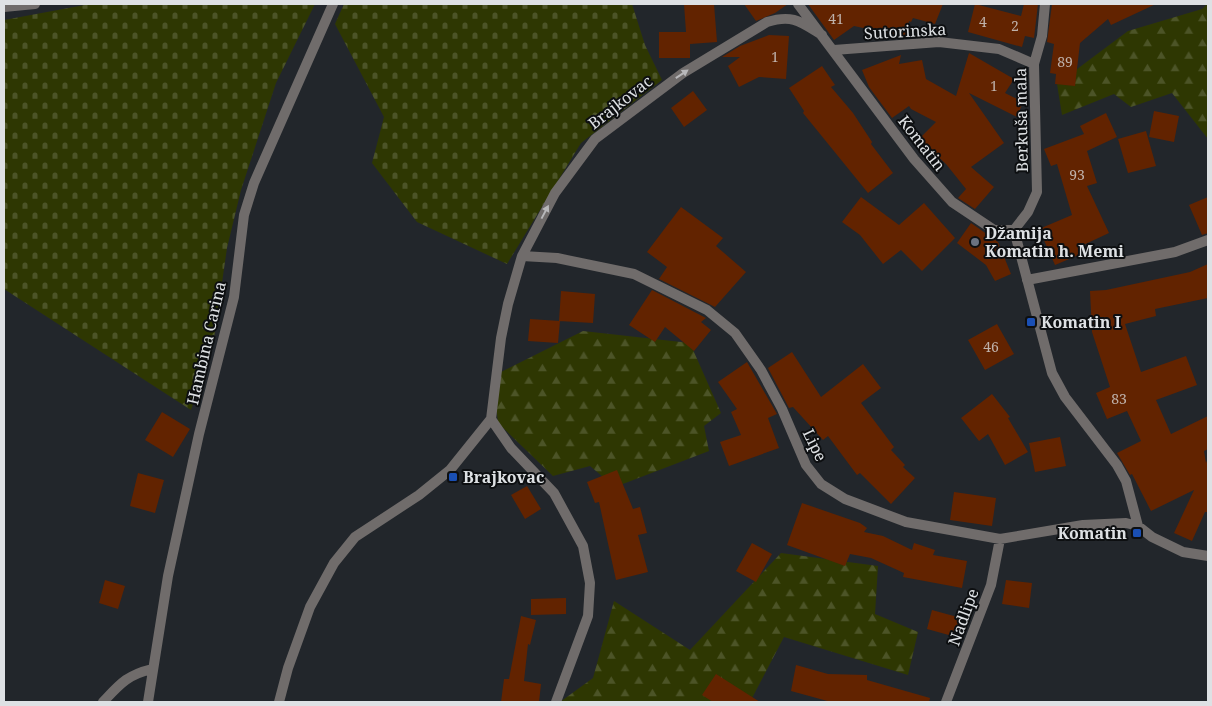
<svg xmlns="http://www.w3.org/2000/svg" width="1212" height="706" viewBox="0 0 1212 706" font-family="'Noto Serif',serif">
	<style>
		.forest { fill: url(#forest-firs) }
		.cemetery { fill: url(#cemetery-stones) }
		.building { fill: #622300 }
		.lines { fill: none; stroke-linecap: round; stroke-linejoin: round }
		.street { stroke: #706c6b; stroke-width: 10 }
		.oneway { fill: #b8b8ba }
		.worship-dot { fill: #6b7280; stroke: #0d0f11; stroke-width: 2 }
		.transit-dot { fill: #1a4fb4; stroke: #0d0f11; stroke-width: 2 }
		.labels { text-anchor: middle; stroke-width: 4; stroke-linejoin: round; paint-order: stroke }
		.number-label { font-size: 14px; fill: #bfb2ab }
		.street-label { font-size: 16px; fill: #dee1e4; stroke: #0d0f11 }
		.poi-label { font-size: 16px; font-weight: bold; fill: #dee1e4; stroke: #0d0f11; text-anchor: start }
	</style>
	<defs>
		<pattern id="forest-firs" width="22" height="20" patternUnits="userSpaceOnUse" patternTransform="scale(1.25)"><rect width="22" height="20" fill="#2e3702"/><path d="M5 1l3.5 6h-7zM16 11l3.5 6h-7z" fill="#4c5427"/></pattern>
		<pattern id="cemetery-stones" width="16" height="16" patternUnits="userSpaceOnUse" patternTransform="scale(1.25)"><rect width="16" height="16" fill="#2e3702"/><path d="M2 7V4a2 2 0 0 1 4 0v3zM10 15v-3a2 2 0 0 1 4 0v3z" fill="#4c5427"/></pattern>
	</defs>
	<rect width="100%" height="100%" fill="#22262b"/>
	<path class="forest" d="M1207 4 1208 139 1172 93 1131 107 1114 94 1062 115 1057 84 1128 31 1202 9Z
		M583 331 690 343 721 413 704 426 709 451 615 487 590 466 553 476 498 423 493 376Z
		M781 553 878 566 875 614 918 632 908 675 784 637 750 702H560L593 678 614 601 690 650Z"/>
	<path class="cemetery" d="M90 4H315L276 83 241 190 227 248 213 345 191 410 4 289V20Z
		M344 4H632L645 45 662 80 581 143 507 264 417 222 372 163 384 117 335 24Z"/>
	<path class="building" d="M684 4H714L717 42 690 44V58H659V32H686Z
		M744 4H788L775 13 756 21Z
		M808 4H943L935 24 913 18 911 22 909 21 905 37 854 26 834 40Z
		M975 4 1021 16 1024 4H1038L1034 38 1025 36 1022 47 968 32Z
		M1052 4H1156L1111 25 1108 19 1080 43 1075 86 1055 84 1056 74 1050 73 1054 44 1047 42Z
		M769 35 789 36 786 79 759 77 739 87 728 66 740 57H722L740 46Z
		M969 53 1014 79 1005 93 1023 102 1017 117 969 93 1004 143 971 167 994 187 975 209 958 198 966 189 946 164 919 139 936 122 911 109 909 106 892 118 869 87 862 70 901 55 899 64 922 60 926 79 956 96Z
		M822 66 835 85 831 87 853 113 872 142 871 144 893 173 868 193 803 113 804 111 789 88Z
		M693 91 707 110 684 127 671 108Z
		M1154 111 1179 116 1174 142 1149 137Z
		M1106 113 1117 137 1087 151 1097 183 1087 186 1109 233 1079 247 1081 254 1055 265 1039 229 1072 215 1057 164 1051 166 1044 149 1084 134 1080 126Z
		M1146 131 1156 166 1128 173 1118 139Z
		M861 197 899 225 924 203 955 238 922 271 901 250 883 264 860 235 842 222Z
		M1208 197V233L1202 235 1189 205Z
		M681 207 723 238 716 246 746 272 715 307 659 279 667 267 647 252Z
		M971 223 998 242 1011 274 995 281 986 265 957 243Z
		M1208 264V298L1155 309 1156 316 1125 324 1141 372 1186 356 1197 385 1156 400 1171 434 1208 416V449L1204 451 1206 463 1208 458V512H1205L1192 541 1174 533 1194 490 1151 511 1132 474 1130 475 1117 453 1141 441 1127 411 1107 419 1096 393 1110 387 1092 332 1090 291 1106 290 1190 272Z
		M652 290 706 318 701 322 711 330 694 351 665 327 655 342 629 325Z
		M561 291 595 294 593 323 559 321Z
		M530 319 560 321 558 343 528 341Z
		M997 324 1014 354 985 370 968 340Z
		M792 352 821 397 863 364 881 388 861 403 894 447 891 450 905 465 903 467 915 478 891 504 860 473 857 475 828 436 823 440 793 407 789 408 768 368Z
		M747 362 777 414 768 418 779 448 729 466 720 442 741 435 731 412 737 409 718 382Z
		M992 394 1010 417 1008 418 1028 452 1005 465 988 434 979 441 961 418Z
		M162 412 190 429 173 457 145 440Z
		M1060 437 1066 466 1035 472 1029 443Z
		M617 470 633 509 640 507 647 533 638 535 648 572 616 580 599 502 595 503 587 482Z
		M138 473 164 480 155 513 130 506Z
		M527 486 541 509 525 519 511 495Z
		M954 492 996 498 992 526 950 520Z
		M802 503 860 523 867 528 864 532 883 536 912 550 914 543 935 550 933 555 967 561 962 588 903 577 904 573 871 558 850 554 845 566 787 545Z
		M752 543 772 554 756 582 736 571Z
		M105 580 125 586 118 609 99 603Z
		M1006 580 1032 583 1029 608 1002 604Z
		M566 598V614L531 615V599Z
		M932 610 961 618 956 637 927 629Z
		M521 616 536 620 530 645 528 644 524 681 541 684 539 702H501L504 679H509Z
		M796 665 828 674 867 675V680L930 698 929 702H831L791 691Z
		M716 674 760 702H713L702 695Z"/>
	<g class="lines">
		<path class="street" d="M798 4 914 159 952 202 994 230H1014
			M4 7 35 4
			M834 50 939 42 999 49 1034 64
			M1014 230 1052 373 1065 397 1117 465 1126 481 1138 526
			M1014 230 1028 212 1037 192 1034 64 1042 36 1045 4
			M522 256 557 258 634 274 707 310 735 333 761 370 782 409 806 465 821 484 845 499 906 522 1000 539 1083 525 1126 523 1138 526 1152 537 1183 552 1208 556
			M1027 280 1175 252 1208 240
			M491 419 511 448 554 493 583 546 590 583 588 616 556 702
			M103 702C120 684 127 675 152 669
			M148 702 168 576 199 434 234 297 244 215 254 183 333 4
			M279 702 288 668 310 607 334 563 355 537 419 495 450 470 491 419 501 338 508 304 522 256 555 193 595 139 683 73 767 22C793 14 801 22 822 35
			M946 702 991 585 1000 539"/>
	</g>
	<defs><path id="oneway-solid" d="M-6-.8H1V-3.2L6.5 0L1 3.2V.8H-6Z" transform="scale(1.25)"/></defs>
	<g class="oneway">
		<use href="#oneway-solid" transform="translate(682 74) rotate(-34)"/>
		<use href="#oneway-solid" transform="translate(545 212) rotate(-62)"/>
	</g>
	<circle class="worship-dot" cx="975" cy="242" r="5"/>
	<g class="transit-dot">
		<rect x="1026" y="317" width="10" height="10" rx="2.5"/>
		<rect x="448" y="472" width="10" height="10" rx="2.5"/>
		<rect x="1132" y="528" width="10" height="10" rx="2.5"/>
	</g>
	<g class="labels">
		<g class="number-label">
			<text x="836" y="24">41</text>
			<text x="983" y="27">4</text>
			<text x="1015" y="31">2</text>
			<text x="775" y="62">1</text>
			<text x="1065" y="67">89</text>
			<text x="994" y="91">1</text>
			<text x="1077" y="180">93</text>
			<text x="991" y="352">46</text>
			<text x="1119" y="404">83</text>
		</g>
		<g class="street-label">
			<text transform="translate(905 31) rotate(-3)" y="6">Sutorinska</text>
			<text transform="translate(620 102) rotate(-38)" y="6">Brajkovac</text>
			<text transform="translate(1021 120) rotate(-91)" y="6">Berkuša mala</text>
			<text transform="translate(922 143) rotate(52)" y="6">Komatin</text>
			<text transform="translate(206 343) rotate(-77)" y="6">Hambina Carina</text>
			<text transform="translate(815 445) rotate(64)" y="6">Lipe</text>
			<text transform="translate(963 617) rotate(-70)" y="6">Nadlipe</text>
		</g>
		<g class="poi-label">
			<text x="985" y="239">Džamija<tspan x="985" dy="18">Komatin h. Memi</tspan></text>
			<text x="1041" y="328">Komatin I</text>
			<text x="463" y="483">Brajkovac</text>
			<text x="1127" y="539" text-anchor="end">Komatin</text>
		</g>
	</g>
	<rect width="1212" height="706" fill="none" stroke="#dee1e4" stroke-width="10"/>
</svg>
